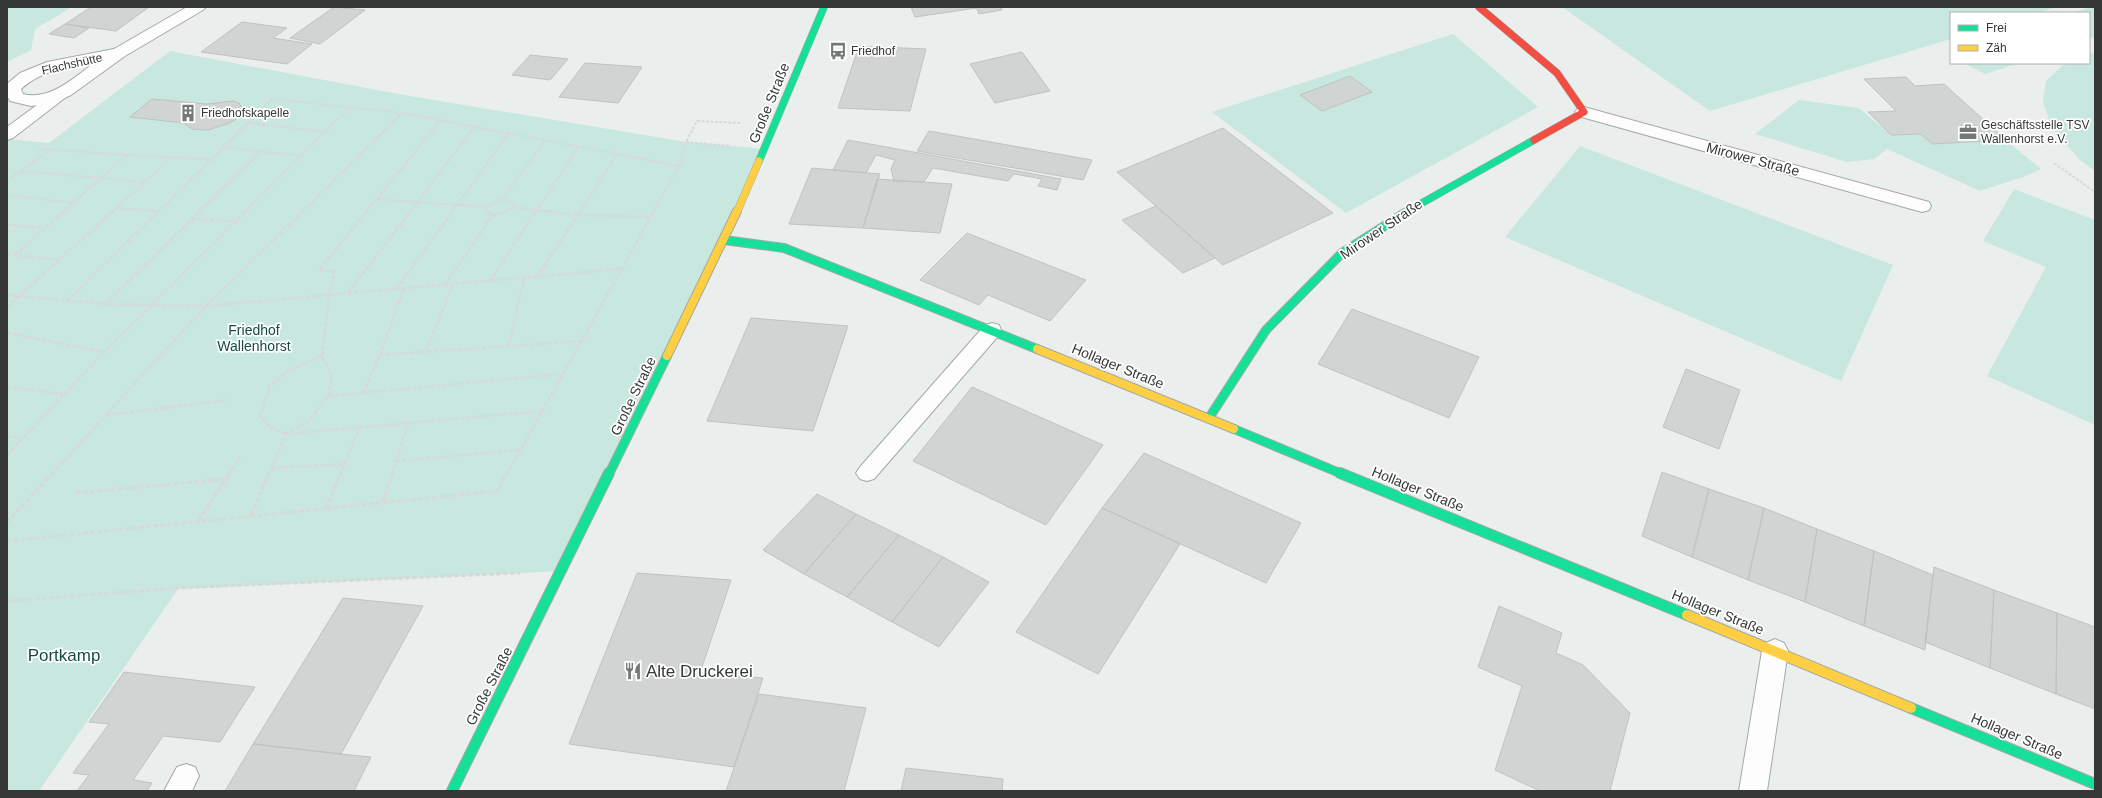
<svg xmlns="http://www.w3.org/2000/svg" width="2102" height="798" viewBox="0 0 2102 798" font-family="Helvetica,sans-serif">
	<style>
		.green { fill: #c8e7df }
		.building { fill: #d0d4d2; stroke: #bfc2c1 }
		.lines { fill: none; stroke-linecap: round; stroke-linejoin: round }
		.lane-casing { stroke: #a4a8a7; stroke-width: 2 }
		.street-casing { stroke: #a4a8a7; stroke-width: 2 }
		.fast-far2-casing { stroke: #a4a8a7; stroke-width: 8 }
		.fast-far1-casing { stroke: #a4a8a7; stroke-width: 10 }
		.fast-casing { stroke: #a4a8a7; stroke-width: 12 }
		.slow-far2-casing { stroke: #a4a8a7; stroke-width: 8 }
		.slow-far1-casing { stroke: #a4a8a7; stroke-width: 10 }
		.slow-casing { stroke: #a4a8a7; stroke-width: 12 }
		.jam-casing { stroke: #a4a8a7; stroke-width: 8 }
		.path-far2 { stroke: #d7d8d8; stroke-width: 2; stroke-dasharray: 3 1.5; stroke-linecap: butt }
		.path-far1 { stroke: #d7d8d8; stroke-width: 2.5; stroke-dasharray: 4 2; stroke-linecap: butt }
		.path { stroke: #d7d8d8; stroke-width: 3; stroke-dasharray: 4.5 2.5; stroke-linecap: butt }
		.lane { fill: #fcfdfc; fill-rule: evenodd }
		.street { fill: #fcfdfc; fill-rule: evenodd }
		.fast-far2 { stroke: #16e098; stroke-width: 7 }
		.fast-far1 { stroke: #16e098; stroke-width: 8 }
		.fast { stroke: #16e098; stroke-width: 10 }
		.slow-far2 { stroke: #ffcf43; stroke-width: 7 }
		.slow-far1 { stroke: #ffcf43; stroke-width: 8 }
		.slow { stroke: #ffcf43; stroke-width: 10 }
		.jam { stroke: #f24e42; stroke-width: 7 }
		.labels { text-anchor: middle; stroke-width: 3.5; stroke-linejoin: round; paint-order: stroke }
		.far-poi-label { font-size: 12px; fill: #353837; stroke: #fff; text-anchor: start }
		.far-street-label { font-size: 12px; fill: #353837; stroke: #fff }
		.street-label { font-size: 14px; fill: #353837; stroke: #fff }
		.park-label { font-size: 14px; fill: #154c42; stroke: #fff }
		.near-park-label { font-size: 17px; fill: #154c42; stroke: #fff }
		.near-poi-label { font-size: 17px; fill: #353837; stroke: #fff; text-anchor: start }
	</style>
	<rect width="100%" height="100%" fill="#eaefed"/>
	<path class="green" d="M7 7H72L35 29 31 50 7 62Z
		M1562 7H2057L2037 13H1951V39L1710 111Z
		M2090 7H2095V37L2089 39V13H2072Z
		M1453 34 1538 107 1346 213 1212 112Z
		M170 51 404 95 686 142 765 149 562 571 178 589 39 791H7V139L49 143Z
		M2095 52V171L2080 160 2052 128 2043 102 2046 81 2063 65 2067 63H2089V54Z
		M1964 63H2019L1985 74Z
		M1799 100 1859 108 1891 135 1921 134 1932 144 2006 140 2041 169 2026 176 1980 191 1887 149 1874 159 1847 162 1755 134Z
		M1580 146 1893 265 1841 381 1505 237Z
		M2014 189 2095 220V425L1987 376 2046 267 1983 241Z"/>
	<path class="building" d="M91 7H149L116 31 65 24Z
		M334 7 365 10 320 44 290 38Z
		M911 7H976L977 8 915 17Z
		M1001 7 1002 10 979 14 976 7Z
		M242 22 287 28 273 38 312 44 287 64 201 52Z
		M65 24 89 28 74 38 49 34Z
		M859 46 926 49 910 111 838 108Z
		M1022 52 1050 91 995 103 970 64Z
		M530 55 568 59 550 80 512 75Z
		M585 63 642 67 618 103 559 97Z
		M1350 76 1372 92 1322 111 1300 95Z
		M1906 77 1915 86 1944 84 2006 140 1932 144 1921 134 1891 135 1868 112 1896 111 1864 79Z
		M152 99 207 104 233 101 239 103 243 110 235 120 227 124 208 130 192 129 184 123 130 117Z
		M1223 128 1333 213 1223 265 1117 172Z
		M929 131 1092 160 1083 180 917 151Z
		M848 140 1061 179 1057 190 1038 186 1042 179 1014 174 1008 181 933 168 924 182 894 181 891 169 895 160 876 155 866 173 833 170Z
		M812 168 880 174 863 228 789 224Z
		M877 179 952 184 940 233 863 228Z
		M1156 206 1215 258 1183 273 1122 220Z
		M967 233 1086 280 1050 321 988 295 979 305 920 280Z
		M1352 309 1479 357 1449 418 1318 364Z
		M751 318 848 326 813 431 707 421Z
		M1686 369 1740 390 1719 449 1663 427Z
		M972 387 1103 445 1046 525 913 461Z
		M1144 453 1301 523 1266 583 1102 508Z
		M1662 472 1709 489 1692 557 1642 536Z
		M1709 489 1764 508 1748 580 1692 557Z
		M817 494 856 514 804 574 763 550Z
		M1102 508 1180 544 1098 674 1016 632Z
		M1764 508 1817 529 1805 602 1748 580Z
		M856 514 899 535 847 597 804 574Z
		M1817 529 1874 551 1864 626 1805 602Z
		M899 535 943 557 892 622 847 597Z
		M1874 551 1933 575 1925 650 1864 626Z
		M943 557 989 582 939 647 892 622Z
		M1934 567 1994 590 1990 668 1925 642Z
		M637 573 731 580 700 673 763 678 734 767 569 744Z
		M1994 590 2057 613 2056 694 1990 668Z
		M343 598 423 606 341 754 253 744Z
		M1499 606 1562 633 1556 653 1583 665 1630 713 1610 791H1540L1495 770 1522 686 1478 667Z
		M2057 613 2095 627V709L2056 694Z
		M124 672 255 687 220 742 163 736 133 780 152 783 147 791H77L89 775 73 773 109 724 89 722Z
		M759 694 866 708 844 791H726Z
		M253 744 341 754 371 757 354 791H225Z
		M906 768 1003 779 1002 791H901Z"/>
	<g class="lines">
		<g class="lane-casing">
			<path id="lane" d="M65 86 70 88 73 91 70 94 13 138 7 140V127L60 88Z
				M992 323 999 325 1001 330 999 335 874 479 867 481 860 479 856 473 860 467 985 325Z
				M186 764 195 767 199 776 192 791H164L177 767Z"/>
		</g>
		<g class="street-casing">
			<path id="street" d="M187 7H206L203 10 125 56 71 95 53 103 31 106 10 101 7 96V84L20 73 47 62 114 49ZM95 62C75 77 50 101 23 94L21 89C42 70 68 67 95 62Z
				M1584 107 1929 202 1931 206 1929 210 1922 212 1578 116 1575 112 1578 108Z
				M1775 639 1784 643 1788 651 1767 791H1739L1762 651 1766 643Z"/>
		</g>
		<g class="fast-far2-casing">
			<path id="fast-far2" d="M759 161 824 7
				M1406 212 1534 140"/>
		</g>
		<g class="fast-far1-casing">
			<path id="fast-far1" d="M724 240 784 248 1037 349
				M1209 418 1266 330 1342 253 1408 211
				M1234 429 1342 474
				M609 474 667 356"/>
		</g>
		<g class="fast-casing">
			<path id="fast" d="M1340 473 1687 615
				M1911 708 2095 784
				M452 791 609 473"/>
		</g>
		<g class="slow-far2-casing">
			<path id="slow-far2" d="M737 212 759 161"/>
		</g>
		<g class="slow-far1-casing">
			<path id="slow-far1" d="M1037 349 1234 429
				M667 356 737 211"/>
		</g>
		<g class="slow-casing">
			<path id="slow" d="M1687 615 1911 708"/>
		</g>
		<g class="jam-casing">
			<path id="jam" d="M1479 7 1557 73 1584 112 1534 140"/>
		</g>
		<path class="path-far2" d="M249 123 326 132
			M686 142 731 146
			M224 147 302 156
			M39 149 211 160 272 99 403 113 679 166 686 142 697 121 741 123
			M2054 163 2095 192
			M21 171 144 182
			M7 181 50 150
			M7 195 73 203
			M377 199 484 207
			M515 207 551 212
			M116 208 156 211
			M63 212 126 155
			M112 212 172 157
			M158 212 210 161
			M199 212 260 152
			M245 212 348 109
			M302 212 402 113
			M366 212 441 120
			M410 212 475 126
			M452 212 509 133
			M488 212 484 207 504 198 545 140
			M503 212 515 207 504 198
			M536 212 579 146
			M580 212 617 154
			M653 212 679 166"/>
		<path class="path-far1" d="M151 211H156
			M543 211 577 215 650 217
			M492 216 506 211
			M192 219 237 221
			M7 225 44 228
			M7 254 58 260
			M15 255 64 211
			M537 277 580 211
			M490 281 536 211
			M445 285 492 216 487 211
			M396 289 453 211
			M348 293 411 211
			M7 295 105 304 206 306 620 269
			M67 301 159 211
			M105 304 200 211
			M7 307 113 211
			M7 333 104 352
			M509 345 524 278
			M426 351 453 284
			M380 355 404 288
			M322 356 289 370 270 386 260 416 270 427 286 434 542 411
			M7 387 63 394
			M363 393 380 355 581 341
			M329 396 562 374
			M106 415 228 400
			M7 436 22 438
			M7 455 104 352 246 211
			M396 461 520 450
			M272 468 345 464
			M52 474 206 306 303 211
			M229 474 241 455
			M269 474 286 434 308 421 329 396 331 373 322 356 329 295 334 272 319 270 367 211
			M340 474 360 427
			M392 474 408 423
			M507 474 654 211"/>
		<path class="path" d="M76 493 225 479
			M383 502 392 473
			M326 508 341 473
			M251 515 269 473
			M199 520 230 473
			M7 522 53 473
			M7 541 497 491 507 473
			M7 601 178 588 520 573"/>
		<use href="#lane" class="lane"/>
		<use href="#street" class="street"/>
		<use href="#fast-far2" class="fast-far2"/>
		<use href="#fast-far1" class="fast-far1"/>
		<use href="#fast" class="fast"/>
		<use href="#slow-far2" class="slow-far2"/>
		<use href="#slow-far1" class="slow-far1"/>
		<use href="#slow" class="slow"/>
		<use href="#jam" class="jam"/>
	</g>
	<defs>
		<g id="bus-bare" transform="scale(1.38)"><path d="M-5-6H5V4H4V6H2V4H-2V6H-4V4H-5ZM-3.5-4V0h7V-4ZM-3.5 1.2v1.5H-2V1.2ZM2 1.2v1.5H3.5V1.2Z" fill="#747877" stroke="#fff" stroke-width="2.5" paint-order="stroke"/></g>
		<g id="building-bare" transform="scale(1.38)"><path d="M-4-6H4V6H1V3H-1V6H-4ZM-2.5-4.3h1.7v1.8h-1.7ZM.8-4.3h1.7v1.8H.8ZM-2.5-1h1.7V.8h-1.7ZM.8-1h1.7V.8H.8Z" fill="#747877" stroke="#fff" stroke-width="2.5" paint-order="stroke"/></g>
		<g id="office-bare" transform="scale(1.38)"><path d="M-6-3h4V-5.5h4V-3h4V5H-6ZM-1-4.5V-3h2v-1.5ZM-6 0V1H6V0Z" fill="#747877" stroke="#fff" stroke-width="2.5" paint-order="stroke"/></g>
		<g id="restaurant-bare" transform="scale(1.38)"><path d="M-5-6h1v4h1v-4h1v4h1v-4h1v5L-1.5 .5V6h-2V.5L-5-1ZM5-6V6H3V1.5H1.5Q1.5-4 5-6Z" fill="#747877" stroke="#fff" stroke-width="2.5" paint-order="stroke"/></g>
	</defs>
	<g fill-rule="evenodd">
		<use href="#bus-bare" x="838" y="51"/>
		<use href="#building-bare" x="188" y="113"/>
		<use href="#office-bare" x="1968" y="132"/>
		<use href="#restaurant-bare" x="633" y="671"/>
	</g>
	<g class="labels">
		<g class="far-poi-label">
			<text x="851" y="55">Friedhof</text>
			<text x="201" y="117">Friedhofskapelle</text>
			<text x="1981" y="129">Geschäftsstelle TSV<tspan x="1981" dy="14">Wallenhorst e.V.</tspan></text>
		</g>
		<g class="far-street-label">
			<text transform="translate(72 64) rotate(-13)" y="4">Flachshütte</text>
		</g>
		<g class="street-label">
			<text transform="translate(769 103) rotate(-68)" y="5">Große Straße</text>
			<text transform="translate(1753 159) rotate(15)" y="5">Mirower Straße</text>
			<text transform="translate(1381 229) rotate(-34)" y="5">Mirower Straße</text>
			<text transform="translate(1118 366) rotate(22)" y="5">Hollager Straße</text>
			<text transform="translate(633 396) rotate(-64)" y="5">Große Straße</text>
			<text transform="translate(1418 489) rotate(22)" y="5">Hollager Straße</text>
			<text transform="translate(1718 612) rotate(22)" y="5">Hollager Straße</text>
			<text transform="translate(489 686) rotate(-63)" y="5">Große Straße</text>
			<text transform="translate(2017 736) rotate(23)" y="5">Hollager Straße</text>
		</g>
		<g class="park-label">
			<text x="254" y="335">Friedhof<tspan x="254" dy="16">Wallenhorst</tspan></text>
		</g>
		<g class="near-park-label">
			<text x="64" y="661">Portkamp</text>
		</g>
		<g class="near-poi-label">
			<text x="646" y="677">Alte Druckerei</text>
		</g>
	</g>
	<rect width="2102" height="798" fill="none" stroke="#353837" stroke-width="16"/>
	<rect x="1950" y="12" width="140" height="52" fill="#ffffff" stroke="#aeafaf"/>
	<rect x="1958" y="25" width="20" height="6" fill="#16e098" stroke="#aeafaf"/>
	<text x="1986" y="32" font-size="12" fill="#353837">Frei</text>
	<rect x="1958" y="45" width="20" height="6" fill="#ffcf43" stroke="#aeafaf"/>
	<text x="1986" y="52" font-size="12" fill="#353837">Zäh</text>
</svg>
